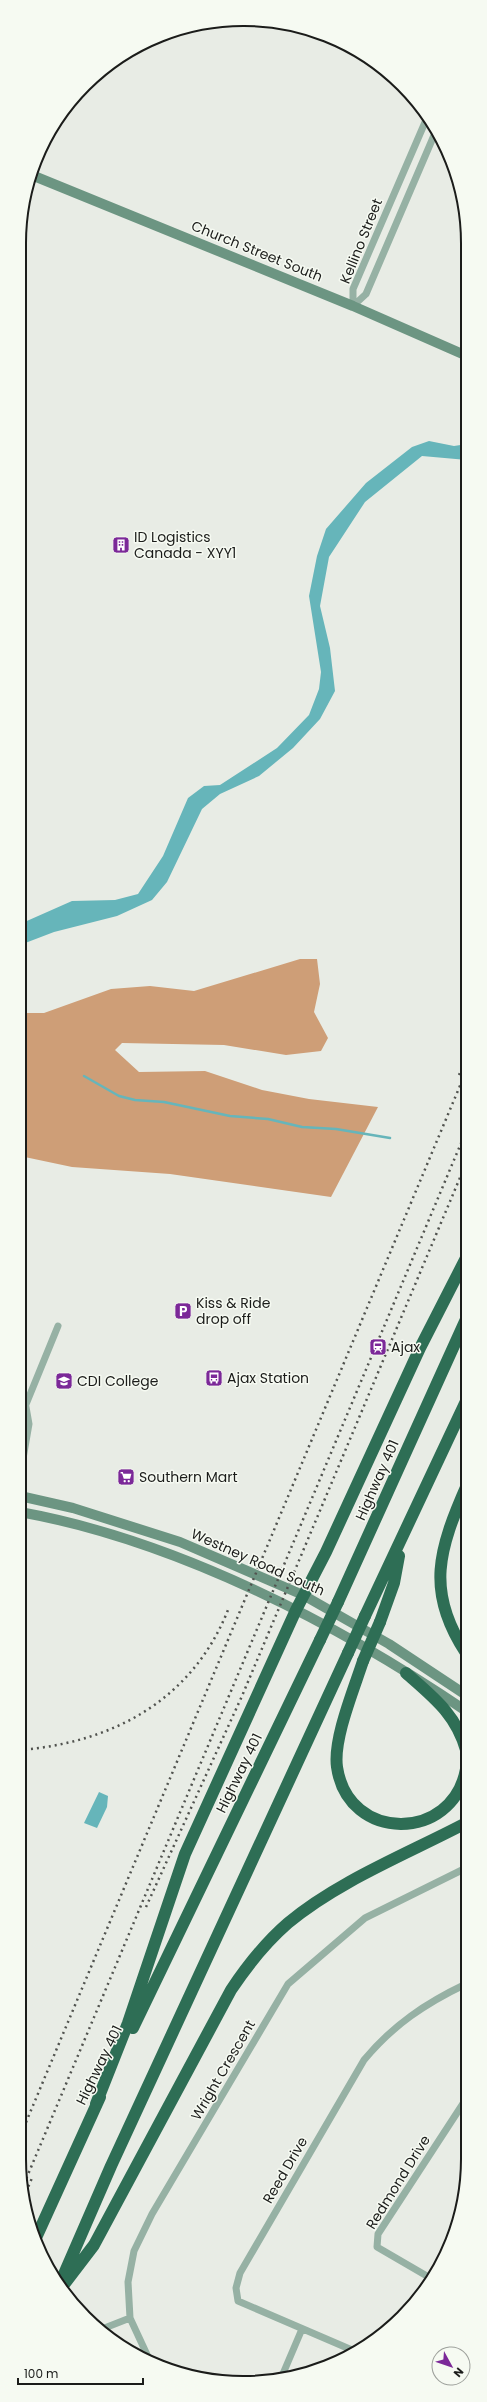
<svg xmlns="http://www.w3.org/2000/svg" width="487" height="2402" viewBox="0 0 487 2402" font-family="Poppins,sans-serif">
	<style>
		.forest { fill: #ce9e77 }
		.water { fill: #66b5ba }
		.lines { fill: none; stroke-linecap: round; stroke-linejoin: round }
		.stream { stroke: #66b5ba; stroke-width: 2.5 }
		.minor { stroke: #96b1a4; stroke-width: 7 }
		.secondary { stroke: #6c9582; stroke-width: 10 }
		.motorway { stroke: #2e6e55; stroke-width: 12 }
		.rail { stroke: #51534f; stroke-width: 2.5; stroke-dasharray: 2 4; stroke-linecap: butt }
		.motorway-bridge { stroke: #2e6e55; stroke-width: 12 }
		.labels { text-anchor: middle; stroke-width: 3; stroke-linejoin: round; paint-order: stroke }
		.street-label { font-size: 14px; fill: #1b1c1a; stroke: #f6faf2 }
		.poi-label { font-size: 14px; fill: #1b1c1a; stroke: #f6faf2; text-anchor: start }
		.rim { fill: none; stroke: #1b1c1a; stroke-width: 2 }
	</style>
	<rect width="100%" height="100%" fill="#e8ece5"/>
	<path class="forest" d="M300 959H317L320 984 314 1012 328 1038 321 1051 286 1055 224 1045 122 1043 115 1050 139 1072 205 1071 262 1090 309 1099 378 1107 331 1197 170 1174 72 1167 20 1156V1013H44L111 989 150 986 194 991Z"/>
	<path class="water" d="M429 441 454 446 467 444V460L422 456 365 502 329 557 320 606 330 648 335 691 320 719 293 748 259 776 220 794 202 809 167 882 152 900 117 916 54 932 20 945V924L72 901 115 900 138 894 163 856 188 798 204 786 220 785 277 748 309 715 319 689 321 672 309 596 317 556 326 529 366 483 412 447Z
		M99 1792 108 1796 107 1807 97 1828 84 1823Z"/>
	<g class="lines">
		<path class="stream" d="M84 1076 119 1096 135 1100 164 1102 230 1116 268 1119 302 1127 336 1129 390 1138"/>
		<path class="minor" d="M353 306V289L426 120
			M353 306 366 294 435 133
			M20 1419 58 1326
			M20 1476 29 1424 26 1407
			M432 2279 377 2247 378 2234 466 2099
			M102 2329 130 2318
			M352 2350 238 2301 236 2288 240 2273 364 2060C393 2025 426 2003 466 1984
			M154 2364 149 2359 130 2318 128 2282 134 2251 152 2214 288 1984 365 1918 466 1868
			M282 2376 302 2329"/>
		<path class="secondary" d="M34 176 353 306 467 356
			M20 1496 73 1508 180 1542 303 1595 389 1644 466 1695
			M20 1512C175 1540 337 1623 466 1711"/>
		<path class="motorway" d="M338 1602 467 1317
			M365 1616 467 1399
			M380 1622 394 1583 399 1556
			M466 1653C425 1591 439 1549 467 1485
			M363 1661C354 1689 333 1739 337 1767 348 1843 453 1842 466 1769
			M406 1673C433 1697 456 1714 466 1750
			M133 2028 320 1640
			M96 2104 128 2023 185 1854 296 1610 326 1552 420 1348 467 1256
			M35 2240 100 2097
			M61 2281 111 2166 348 1653
			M65 2283 94 2245 231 1990C247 1966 266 1942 288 1923 338 1881 409 1853 466 1823"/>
		<path class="rail" d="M459 1075 467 1056
			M19 1750C113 1743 192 1700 228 1610
			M146 1907 242 1696 467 1161
			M19 2139 467 1069
			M24 2184 467 1129
			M26 2192 32 2178"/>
		<path class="motorway-bridge" d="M320 1640 338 1602
			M348 1653 365 1616
			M363 1661 380 1622"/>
	</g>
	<defs>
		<g id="building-square" transform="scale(0.9)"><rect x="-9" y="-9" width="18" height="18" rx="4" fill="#7b2898" stroke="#f6faf2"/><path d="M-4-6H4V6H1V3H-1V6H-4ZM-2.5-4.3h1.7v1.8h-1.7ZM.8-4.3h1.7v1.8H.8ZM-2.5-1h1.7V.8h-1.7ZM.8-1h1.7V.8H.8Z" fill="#fff"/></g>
		<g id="parking-square" transform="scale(0.9)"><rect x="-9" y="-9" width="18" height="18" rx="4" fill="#7b2898" stroke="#f6faf2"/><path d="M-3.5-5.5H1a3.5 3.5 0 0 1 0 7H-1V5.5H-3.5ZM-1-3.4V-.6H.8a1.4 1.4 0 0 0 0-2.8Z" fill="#fff"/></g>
		<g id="station-square" transform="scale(0.9)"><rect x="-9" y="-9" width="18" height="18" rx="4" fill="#7b2898" stroke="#f6faf2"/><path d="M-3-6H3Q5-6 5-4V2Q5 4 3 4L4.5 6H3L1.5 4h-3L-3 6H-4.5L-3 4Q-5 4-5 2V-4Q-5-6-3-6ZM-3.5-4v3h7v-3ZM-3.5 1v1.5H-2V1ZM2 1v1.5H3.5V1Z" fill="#fff"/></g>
		<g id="bus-square" transform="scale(0.9)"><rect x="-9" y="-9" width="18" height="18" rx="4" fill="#7b2898" stroke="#f6faf2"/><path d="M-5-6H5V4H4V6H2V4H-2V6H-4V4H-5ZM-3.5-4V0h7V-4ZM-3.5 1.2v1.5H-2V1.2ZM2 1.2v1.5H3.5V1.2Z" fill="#fff"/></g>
		<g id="university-square" transform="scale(0.9)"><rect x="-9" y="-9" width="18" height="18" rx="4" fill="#7b2898" stroke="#f6faf2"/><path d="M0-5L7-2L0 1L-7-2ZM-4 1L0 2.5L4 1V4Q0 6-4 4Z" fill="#fff"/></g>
		<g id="supermarket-square" transform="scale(0.9)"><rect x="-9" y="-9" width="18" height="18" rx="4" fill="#7b2898" stroke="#f6faf2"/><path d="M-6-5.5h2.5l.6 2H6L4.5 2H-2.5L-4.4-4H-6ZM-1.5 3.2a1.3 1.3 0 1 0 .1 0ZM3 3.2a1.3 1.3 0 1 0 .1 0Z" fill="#fff"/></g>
	</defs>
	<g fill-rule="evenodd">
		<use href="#building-square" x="121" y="545"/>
		<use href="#parking-square" x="183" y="1311"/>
		<use href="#station-square" x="378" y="1347"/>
		<use href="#bus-square" x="214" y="1378"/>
		<use href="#university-square" x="64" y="1381"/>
		<use href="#supermarket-square" x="126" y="1477"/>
	</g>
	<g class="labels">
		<g class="street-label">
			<text transform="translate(361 241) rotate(-68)" y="5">Kellino Street</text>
			<text transform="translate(257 251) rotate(22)" y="5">Church Street South</text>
			<text transform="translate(377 1480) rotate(-66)" y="5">Highway 401</text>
			<text transform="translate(258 1562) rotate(24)" y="5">Westney Road South</text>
			<text transform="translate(239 1773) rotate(-64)" y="5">Highway 401</text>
			<text transform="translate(99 2065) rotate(-64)" y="5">Highway 401</text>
			<text transform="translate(223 2070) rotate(-60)" y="5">Wright Crescent</text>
			<text transform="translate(285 2170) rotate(-60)" y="5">Reed Drive</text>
			<text transform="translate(398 2182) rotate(-58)" y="5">Redmond Drive</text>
		</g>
		<g class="poi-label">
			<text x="134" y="542">ID Logistics<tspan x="134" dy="16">Canada - XYY1</tspan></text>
			<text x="196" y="1308">Kiss &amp; Ride<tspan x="196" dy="16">drop off</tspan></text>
			<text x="391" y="1352">Ajax</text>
			<text x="227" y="1383">Ajax Station</text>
			<text x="77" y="1386">CDI College</text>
			<text x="139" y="1482">Southern Mart</text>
		</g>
	</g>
	<path d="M0 0H487V2402H0ZM243 26H244A217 217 0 0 1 461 243V2159A217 217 0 0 1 244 2376H243A217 217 0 0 1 26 2159V243A217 217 0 0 1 243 26Z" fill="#f6faf2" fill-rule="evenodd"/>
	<path class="rim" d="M243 26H244A217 217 0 0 1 461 243V2159A217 217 0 0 1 244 2376H243A217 217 0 0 1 26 2159V243A217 217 0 0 1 243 26Z"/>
	<g transform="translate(451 2366) rotate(130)"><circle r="19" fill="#f6faf2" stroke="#9ea19c"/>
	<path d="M0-3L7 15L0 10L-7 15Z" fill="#7b2898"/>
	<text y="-6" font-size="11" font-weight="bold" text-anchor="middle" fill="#1b1c1a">N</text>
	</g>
	<path d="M18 2378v6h125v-6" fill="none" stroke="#1b1c1a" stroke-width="2"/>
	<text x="24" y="2378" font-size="12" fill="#1b1c1a" stroke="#f6faf2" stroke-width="3" paint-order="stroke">100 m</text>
</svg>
